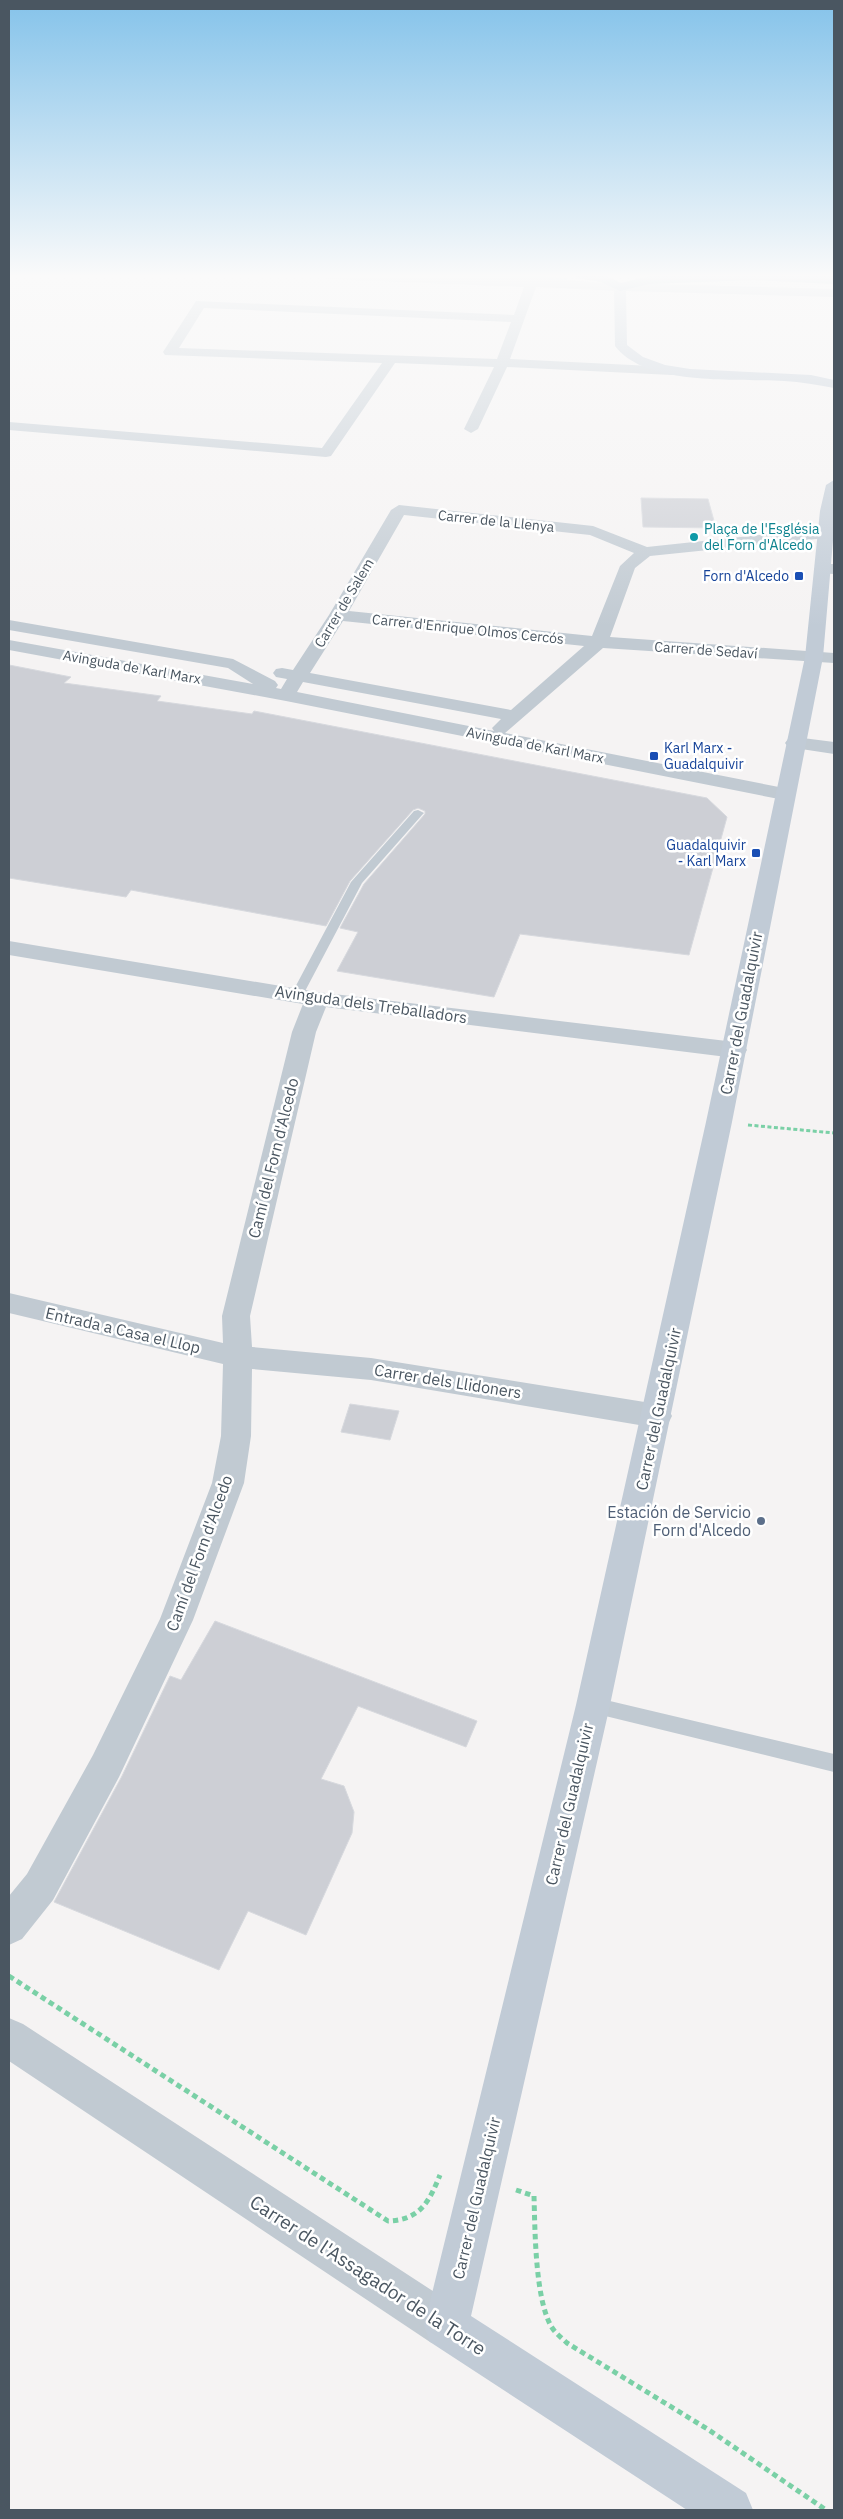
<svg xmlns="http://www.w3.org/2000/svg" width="843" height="2519" viewBox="0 0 843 2519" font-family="'IBM Plex Sans',sans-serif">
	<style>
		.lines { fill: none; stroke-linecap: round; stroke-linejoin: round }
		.stream { stroke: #90daee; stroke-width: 5 }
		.building { fill: #cdcfd5; stroke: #d7d9de }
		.path-far1 { stroke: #7ad0a6; stroke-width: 3; stroke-dasharray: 4 2.5; stroke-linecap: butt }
		.path { stroke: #7ad0a6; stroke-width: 5; stroke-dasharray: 5.5 4; stroke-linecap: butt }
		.lane { fill: #c1cad2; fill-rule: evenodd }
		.street { fill: #c1cad2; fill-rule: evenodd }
		.secondary { fill: #c1cbd6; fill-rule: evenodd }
		.highway { fill: #8ba5c1; fill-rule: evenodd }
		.culture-dot { fill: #0f9aa8; stroke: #fff; stroke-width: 2 }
		.transit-dot { fill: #1a4fb4; stroke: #fff; stroke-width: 2 }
		.service-dot { fill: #5c6f8a; stroke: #fff; stroke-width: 2 }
		.labels { text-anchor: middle; stroke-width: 5; stroke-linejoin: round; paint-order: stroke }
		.far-street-label { font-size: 14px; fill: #4a5661; stroke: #fff }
		.far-culture-label { font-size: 14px; fill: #0d838f; stroke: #fff; text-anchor: start }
		.far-transit-label { font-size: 14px; fill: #164399; stroke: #fff; text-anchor: end }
		.street-label { font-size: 16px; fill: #4a5661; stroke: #fff }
		.service-label { font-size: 16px; fill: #4e5e75; stroke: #fff; text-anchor: end }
		.near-street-label { font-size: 19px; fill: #4a5661; stroke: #fff }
	</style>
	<rect width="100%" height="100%" fill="#f5f3f3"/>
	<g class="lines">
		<path class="stream" d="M427 275 508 278
			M503 276 543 278
			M538 279 565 280"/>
	</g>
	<path class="building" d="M641 498 708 499 716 528 643 527Z
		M9 665 71 677 64 683 161 696 157 701 252 714 254 711 707 798 727 817 689 955 520 934 494 997 337 971 358 932 340 928 364 884 425 814V811L418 808 413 810 350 881 326 926 131 890 126 897 9 878Z
		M350 1404 399 1411 390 1440 341 1432Z
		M215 1621 477 1721 466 1747 358 1706 321 1779 344 1786 354 1812 352 1833 306 1935 248 1911 219 1970 54 1902 122 1776 170 1676 181 1680Z"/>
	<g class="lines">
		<path class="path-far1" d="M748 1125 834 1133"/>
		<path class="path" d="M9 1976 388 2221C420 2220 429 2202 440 2175
			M516 2190 534 2196C535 2230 535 2297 551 2326 555 2333 562 2338 567 2343L709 2430 826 2510"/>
		<path class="lane" d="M418 810 424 813 422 815 362 883 303 995 297 999 293 998 291 995 351 882 414 811Z
			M593 1697 834 1754V1772L593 1713 586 1711 584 1705 586 1699Z"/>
		<path class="street" d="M322 275H404L532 278 624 284 626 287 620 291 536 287 510 359 672 367 679 371 672 375 507 367 478 429 471 433 464 429 494 367 395 363 331 456 326 457 9 430V422L322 448 382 363 165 355 163 352 196 301 514 315 524 287 328 279ZM204 308 511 322 497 359 179 348Z
			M399 505 593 526 647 547 826 528 832 530 834 533 832 536 826 538 650 556 635 568 610 637 834 653V663L603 648 505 733 784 788 791 790 794 794 791 798 784 800 286 701 9 650V640L253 684 228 668 9 630V620L233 659 275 681 278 685 276 688 281 689 287 679 276 677 273 673 276 669 282 668 293 670 329 615 391 510ZM404 515 590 535 634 553 620 566 592 636 349 611ZM343 621 584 646 511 710 310 673ZM303 682 501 719 492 728 494 731 297 692Z
			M822 564H834V574L816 573 814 569Z
			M795 737 834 742V754L788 747 785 743 788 739Z
			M9 941 317 992 735 1042 744 1045 747 1050 744 1055 735 1058 326 1007 316 1032 250 1316 252 1347 371 1358 657 1404 668 1408 672 1416 668 1424 657 1428 371 1380 252 1369 251 1436 244 1483 193 1620 119 1777 53 1900 22 1939 9 1945V1896L27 1874 93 1755 160 1619 212 1483 221 1436 223 1364 9 1313V1293L223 1343 222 1316 292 1032 303 1004 9 955Z
			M9 2018 23 2024 462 2310 468 2326 462 2342 446 2348 430 2342 9 2061Z"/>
		<path class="secondary" d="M620 283 834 289V297L626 291 627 345 643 357 665 365 690 369 811 375 834 380V388C818 385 801 382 784 381 738 378 646 387 615 346L614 287Z
			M834 480V529L823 657 732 1122 610 1705 471 2316 746 2493 753 2510H687L430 2342 424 2326 576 1705 706 1122 805 657 820 511 826 485Z"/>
		<path class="highway" d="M574 275H604L621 283 649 276 713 275 834 276V284L754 280 649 284 620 291 601 282 576 278Z"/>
	</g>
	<linearGradient id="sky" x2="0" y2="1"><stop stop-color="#85c3ea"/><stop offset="0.44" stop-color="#fafafa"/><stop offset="1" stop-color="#fafafa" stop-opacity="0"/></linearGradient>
	<rect width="843" height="627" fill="url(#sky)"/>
	<circle class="culture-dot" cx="694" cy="537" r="5"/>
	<g class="transit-dot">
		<rect x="794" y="571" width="10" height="10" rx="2.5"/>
		<rect x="649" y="751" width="10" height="10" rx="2.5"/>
		<rect x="751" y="848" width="10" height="10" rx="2.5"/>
	</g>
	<circle class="service-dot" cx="761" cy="1521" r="5"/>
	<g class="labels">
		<g class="far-street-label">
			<text transform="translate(496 521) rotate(6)" y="5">Carrer de la Llenya</text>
			<text transform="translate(344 603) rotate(-59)" y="5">Carrer de Salem</text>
			<text transform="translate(468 629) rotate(6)" y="5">Carrer d'Enrique Olmos Cercós</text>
			<text transform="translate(706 650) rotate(4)" y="5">Carrer de Sedaví</text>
			<text transform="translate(132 667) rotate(10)" y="5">Avinguda de Karl Marx</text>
			<text transform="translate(535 745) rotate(11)" y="5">Avinguda de Karl Marx</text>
		</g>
		<g class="far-culture-label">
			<text x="704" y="534">Plaça de l'Església<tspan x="704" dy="16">del Forn d'Alcedo</tspan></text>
		</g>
		<g class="far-transit-label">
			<text x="789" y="581">Forn d'Alcedo</text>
			<text x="664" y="753" text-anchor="start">Karl Marx -<tspan x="664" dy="16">Guadalquivir</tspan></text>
			<text x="746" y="850">Guadalquivir<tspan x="746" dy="16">- Karl Marx</tspan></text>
		</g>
		<g class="street-label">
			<text transform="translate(371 1004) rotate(8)" y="6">Avinguda dels Treballadors</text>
			<text transform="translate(741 1013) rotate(-79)" y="6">Carrer del Guadalquivir</text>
			<text transform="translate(273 1158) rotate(-76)" y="6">Camí del Forn d'Alcedo</text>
			<text transform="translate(123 1330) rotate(13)" y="6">Entrada a Casa el Llop</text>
			<text transform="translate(448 1381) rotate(9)" y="6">Carrer dels Llidoners</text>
			<text transform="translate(658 1409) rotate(-78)" y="6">Carrer del Guadalquivir</text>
			<text transform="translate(199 1553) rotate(-70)" y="6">Camí del Forn d'Alcedo</text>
			<text transform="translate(569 1804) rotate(-77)" y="6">Carrer del Guadalquivir</text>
			<text transform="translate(476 2198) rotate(-77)" y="6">Carrer del Guadalquivir</text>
		</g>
		<g class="service-label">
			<text x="751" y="1518">Estación de Servicio<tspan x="751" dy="18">Forn d'Alcedo</tspan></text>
		</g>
		<g class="near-street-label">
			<text transform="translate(368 2275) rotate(33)" y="7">Carrer de l'Assagador de la Torre</text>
		</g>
	</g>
	<rect width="843" height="2519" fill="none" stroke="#4a5661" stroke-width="20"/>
</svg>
